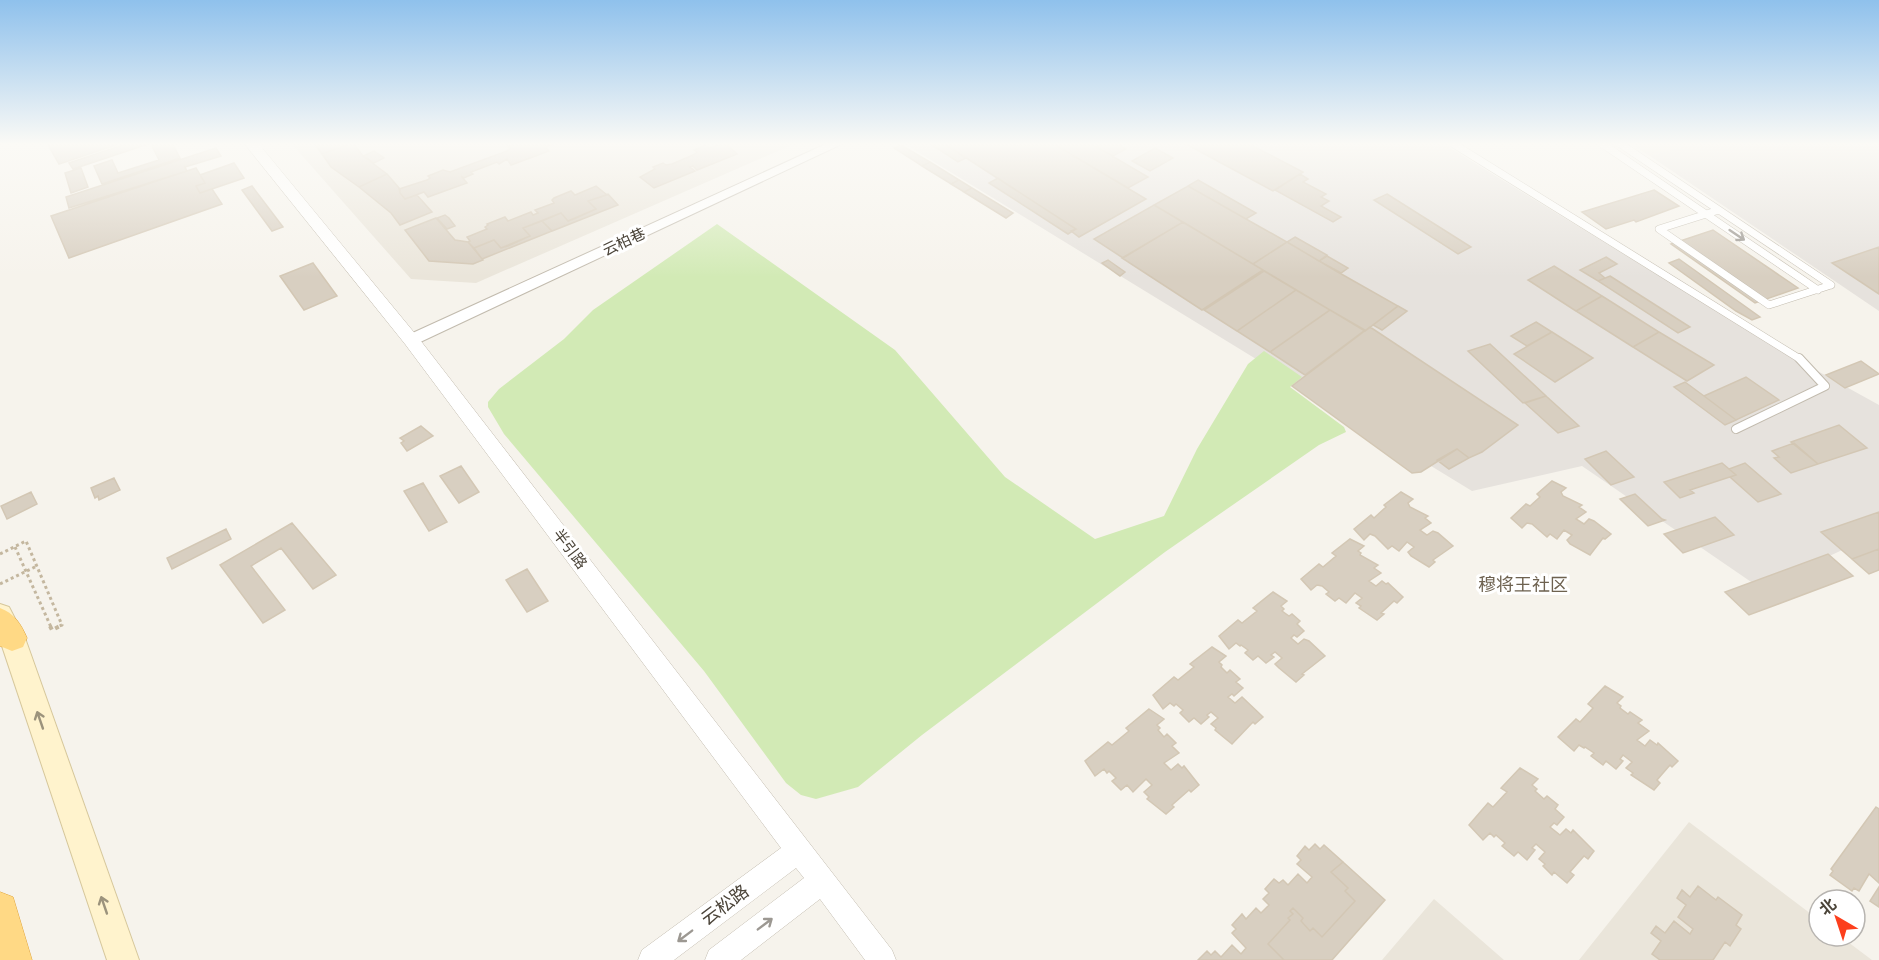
<svg xmlns="http://www.w3.org/2000/svg" width="1879" height="960" viewBox="0 0 1879 960" font-family="'Fira Sans','Noto Sans SC',sans-serif">
	<style>
		.residential { fill: #eae5da }
		.industrial { fill: #e6e2dd }
		.green { fill: #d2eab5 }
		.building { fill: #d8cfc1; stroke: #d3c7b4; stroke-width: 1.5 }
		.lines { fill: none; stroke-linecap: round; stroke-linejoin: round }
		.service-far1-casing { stroke: #c2bbae; stroke-width: 8 }
		.service-casing { stroke: #c2bbae; stroke-width: 10 }
		.minor-casing { stroke: #c2bbae; stroke-width: 2 }
		.tertiary-casing { stroke: #c2bbae; stroke-width: 1 }
		.secondary-casing { stroke: #d6c79b; stroke-width: 2 }
		.trunk-casing { stroke: #e0a43c; stroke-width: 1 }
		.path-far1 { stroke: #c4b79f; stroke-width: 3; stroke-dasharray: 3 3; stroke-linecap: butt }
		.path { stroke: #c4b79f; stroke-width: 4; stroke-dasharray: 4 4; stroke-linecap: butt }
		.service-far1 { stroke: #fff; stroke-width: 7 }
		.service { stroke: #fff; stroke-width: 8 }
		.minor { fill: #fff; fill-rule: evenodd }
		.tertiary { fill: #fff; fill-rule: evenodd }
		.secondary { fill: #fff3cd; fill-rule: evenodd }
		.trunk { fill: #ffd985; fill-rule: evenodd }
		.path-bridge { stroke: #c4b79f; stroke-width: 3; stroke-dasharray: 3 3; stroke-linecap: butt }
		.oneway { stroke: #9c9892 }
		.oneway2 { stroke: #9c937c }
		.labels { text-anchor: middle; stroke-width: 6; stroke-linejoin: round; paint-order: stroke }
		.street-label { font-size: 15px; fill: #4b4439; stroke: #fff }
		.quarter-label { font-size: 18px; fill: #6e6250; stroke: #fff }
		.near-street-label { font-size: 18px; fill: #4b4439; stroke: #fff }
	</style>
	<rect width="100%" height="100%" fill="#f6f3ec"/>
	<path class="residential" d="M291 143H796L476 283 411 279Z
		M1630 143H1694L1650 156Z
		M1689 822 1819 920V936H1840L1872 960H1579Z
		M1434 899 1504 960H1382Z"/>
	<path class="industrial" d="M903 143H1442L1785 353 1879 405V533L1760 588 1582 466 1472 491Z
		M1694 143H1879V311L1650 156Z"/>
	<path class="green" d="M717 224 895 350 1005 477 1095 539 1164 516 1197 449 1248 364 1264 351 1302 377 1290 387 1344 427 1346 432 1319 445 1165 552 922 735 858 787 816 799 801 795 786 783 704 671 504 434 488 407V402L499 389 564 339 593 310Z"/>
	<path class="building" d="M47 143H122L59 164Z
		M129 143H151L73 169 69 163Z
		M161 143H172L180 158 102 184 94 166 112 160 118 173 159 160 152 146Z
		M314 143H353L322 154Z
		M353 143 363 156 387 174 359 187 331 167 322 154Z
		M517 143 555 144 545 147 549 151 511 165 507 159 499 164 497 162 471 172 473 174 464 178 461 176 467 183 428 197 424 192 405 199 400 193 399 189 427 180 430 178 428 176 443 170 450 172 507 151 510 148 508 146Z
		M725 143 737 154 697 170 693 166 690 167 695 171 654 188 640 177 655 169 653 167 663 163 666 165 672 164 693 155 697 152 694 150 706 145 709 148Z
		M929 143H943L966 158 958 162Z
		M943 143H1052L1146 199 1079 237 1071 231 1076 229Z
		M1052 143H1090L1148 177 1128 188Z
		M1103 143H1115L1126 149 1113 156 1096 147Z
		M1184 143H1247L1303 172 1273 191Z
		M901 145 930 162 922 166 894 148Z
		M216 148 221 156 185 167 187 171 69 208 66 197Z
		M1155 148 1173 158 1150 171 1132 161Z
		M374 151 384 158 374 163 363 156Z
		M930 162 959 180 951 184 922 166Z
		M234 163 244 178 200 193 196 186 205 183 200 175Z
		M81 168 88 187 71 193 65 173Z
		M196 168 205 183 196 186 200 193 212 189 222 204 69 258 51 216Z
		M387 174 400 189V193L405 199 417 195 432 212 400 225 391 213 359 187Z
		M1300 174 1308 179 1303 182 1326 194 1321 197 1329 201 1321 206 1341 217 1333 222 1275 190Z
		M998 178 999 179 1076 229 1068 234 989 183Z
		M959 180 972 188 964 192 951 184Z
		M1198 180 1256 213 1246 219 1188 186Z
		M252 186 283 227 272 231 242 190Z
		M596 186 607 195 588 201 596 209 568 221 561 213 523 228 530 236 501 248 494 240 474 248 468 242 470 241 467 237 487 229 485 227 488 225 487 224 505 217 508 221 531 212 533 215 538 213 535 210 554 203 552 200 554 198 571 191 575 195Z
		M1188 186 1246 219 1287 242 1253 264 1154 205Z
		M972 188 1013 213 1006 218 964 192Z
		M1654 190 1679 206 1636 222 1634 220 1606 229 1582 212Z
		M608 194 618 205 552 231 542 221 561 213 568 221 576 218 596 209 588 201Z
		M1387 194 1471 247 1458 254 1374 200Z
		M1154 205 1183 222 1123 258 1094 239Z
		M445 215 449 218 455 226 447 229 437 218Z
		M436 218 455 240 468 242 483 260 473 264 429 261 405 230Z
		M542 221 552 231 482 259 474 248 494 240 501 248 508 246 530 236 523 228Z
		M1183 222 1263 270 1202 310 1122 258Z
		M1713 230 1798 288 1755 303 1671 244Z
		M1295 237 1327 255 1319 261 1287 242Z
		M1287 242 1336 271 1398 306 1365 331 1253 264Z
		M1879 247V294L1832 263Z
		M1327 256 1348 268 1341 273 1319 261Z
		M1606 257 1617 264 1599 273 1605 278 1603 279 1598 281 1580 270Z
		M1679 259 1760 317 1752 320 1736 311 1669 263Z
		M1108 260 1125 272 1120 276 1102 263Z
		M313 263 337 296 304 310 280 276Z
		M1554 266 1602 296 1576 311 1528 280Z
		M1264 271 1296 290 1237 331 1204 310Z
		M1610 276 1690 327 1678 333 1598 281Z
		M1296 290 1330 310 1270 352 1237 331Z
		M1602 296 1659 332 1633 347 1576 311Z
		M1398 306 1407 311 1382 330 1373 325Z
		M1330 310 1365 330 1305 375 1270 352Z
		M1536 322 1552 332 1527 346 1511 336Z
		M1370 327 1518 425 1482 452 1469 458 1457 449 1421 472 1412 473 1292 386Z
		M1552 332 1593 358 1555 382 1514 354Z
		M1659 332 1714 365 1687 381 1633 347Z
		M1490 344 1546 396 1523 403 1468 351Z
		M1861 361 1879 374 1845 388 1826 375Z
		M1746 377 1779 400 1736 420 1704 396Z
		M1685 382 1704 396 1736 420 1725 425 1674 387Z
		M1546 396 1579 426 1558 433 1525 403Z
		M1839 425 1867 448 1818 464 1791 442Z
		M421 426 433 436 407 451 401 443 404 441 400 438Z
		M1794 443 1818 464 1791 473 1774 458 1779 457 1772 451Z
		M1457 449 1469 458 1449 469 1437 460Z
		M1606 451 1634 477 1611 485 1585 459Z
		M1722 463 1736 475 1690 490 1694 493 1680 498 1664 482Z
		M1745 463 1781 494 1758 502 1730 477 1736 475 1729 469Z
		M461 466 479 492 459 503 440 476Z
		M114 478 120 490 99 500 98 496 95 498 91 488Z
		M1552 481 1566 488 1561 492 1563 496 1582 505 1579 507 1586 512 1576 519 1584 524 1589 519 1594 521 1611 534 1605 539 1603 538 1590 555 1570 544 1567 540 1572 535 1564 530 1557 539 1550 534 1547 537 1532 524 1527 523 1522 528 1511 518 1526 504 1530 506 1540 497 1537 494Z
		M423 483 447 522 429 531 404 491Z
		M31 492 37 504 7 519 1 506Z
		M1401 492 1413 499 1408 503 1410 507 1428 516 1425 518 1431 523 1420 530 1427 535 1433 531 1438 533 1453 546 1433 560 1435 562 1429 567 1411 556 1408 552 1414 547 1407 542 1399 551 1392 546 1388 549 1375 536 1370 534 1364 540 1354 529 1371 515 1374 518 1386 507 1384 505Z
		M1635 494 1662 519 1665 520 1648 526 1620 499Z
		M1879 512V549L1852 559 1821 532Z
		M1715 517 1734 535 1683 553 1664 534Z
		M292 523 336 575 313 589 281 548 251 566 285 610 263 623 220 565Z
		M226 529 231 539 172 569 167 558Z
		M1350 539 1364 546 1358 551 1361 553 1360 555 1378 565 1374 568 1381 573 1369 581 1376 586 1382 581 1386 584 1388 583 1403 597 1397 603 1394 601 1381 613 1384 614 1377 620 1359 608 1361 606 1356 603 1362 598 1355 593 1346 603 1339 598 1335 601 1326 594 1329 592 1322 586 1317 585 1311 590 1301 579 1319 564 1323 567 1336 556 1332 553Z
		M1879 549V570L1869 574 1852 559Z
		M1828 554 1853 576 1749 615 1725 592Z
		M527 569 548 601 527 612 506 580Z
		M1273 592 1287 601 1281 606 1284 609 1282 611 1289 616 1292 614 1300 621 1297 624 1304 631 1297 637 1294 635 1291 638 1298 644 1304 639 1309 641 1325 656 1302 674 1304 675 1296 682 1279 668 1275 664 1282 658 1275 652 1271 655 1274 657 1266 663 1258 656 1253 660 1245 653 1248 650 1241 645 1240 646 1236 643 1229 649 1219 636 1238 620 1242 623 1257 611 1253 608Z
		M1212 647 1226 656 1219 662 1222 665 1221 667 1227 673 1230 670 1240 679 1236 682 1243 688 1234 696 1232 694 1228 697 1235 703 1242 697 1263 717 1255 724 1253 722 1232 744 1215 730 1216 728 1211 724 1218 718 1211 712 1207 715 1209 717 1201 724 1194 718 1189 722 1180 713 1183 710 1176 704 1174 706 1170 703 1163 709 1153 695 1174 677 1178 680 1194 667 1190 664Z
		M1605 686 1623 697 1617 703 1621 706 1620 708 1628 714 1630 712 1642 720 1638 723 1649 731 1637 740 1645 746 1650 740 1657 745 1658 743 1678 761 1672 767 1670 765 1657 780 1660 783 1654 790 1631 775 1633 773 1626 768 1632 762 1623 755 1620 759 1623 761 1616 769 1606 761 1603 765 1591 756 1594 753 1585 747 1584 748 1579 745 1574 751 1558 737 1576 719 1580 722 1593 708 1588 704Z
		M1149 709 1164 719 1157 725 1160 728 1158 730 1164 737 1167 734 1176 743 1172 746 1179 753 1164 763 1171 770 1178 764 1182 768 1184 766 1199 785 1191 792 1189 790 1172 805 1174 807 1166 814 1147 799 1149 797 1144 792 1152 785 1146 779 1133 792 1127 785 1121 790 1112 781 1116 778 1109 771 1107 773 1104 769 1095 776 1085 761 1108 742 1112 745 1129 731 1126 728Z
		M1520 768 1538 779 1532 785 1537 789 1535 791 1544 799 1547 796 1558 805 1555 809 1564 817 1557 825 1554 823 1550 827 1560 835 1566 829 1571 833 1573 830 1594 851 1588 859 1584 856 1570 872 1574 875 1567 883 1554 872 1552 875 1543 866 1545 864 1539 859 1545 852 1536 844 1532 848 1535 850 1527 860 1518 852 1514 856 1502 846 1505 843 1496 835 1494 837 1490 833 1483 840 1469 825 1488 803 1493 807 1507 792 1501 788Z
		M1876 807 1879 809V883L1869 874 1859 891 1854 888 1852 891 1830 875 1833 871 1831 869Z
		M1315 844 1320 849 1324 845 1343 862 1331 872 1348 888 1345 891 1355 901 1322 937 1313 928 1310 931 1301 921 1303 918 1293 908 1290 911 1293 914 1288 918 1290 920 1268 944 1284 960H1198L1207 951 1211 955 1215 951 1221 957 1232 945 1241 954 1246 948 1232 933 1236 929 1232 925 1242 914 1246 919 1256 908 1261 913 1269 905 1263 899 1269 893 1265 889 1274 879 1279 883 1283 880 1288 885 1298 874 1307 883 1312 877 1297 864 1301 860 1297 856 1305 846 1309 850Z
		M1343 862 1385 900 1332 960H1284L1268 944 1290 920 1288 918 1293 914 1290 911 1293 908 1303 918 1301 921 1310 931 1313 928 1322 937 1355 901 1345 891 1348 888 1331 872Z
		M1698 886 1716 900 1718 897 1742 915 1736 925 1741 929 1730 946 1725 942 1713 960H1660L1652 954 1661 941 1651 933 1656 926 1665 933 1674 921 1690 934 1693 929 1678 917 1686 905 1677 898 1682 890 1690 897Z
		M1879 887V907L1870 901Z"/>
	<g class="lines">
		<g class="service-far1-casing">
			<path id="service-far1" d="M1452 143 1800 359
				M1601 143 1818 290
				M1619 143 1831 285
				M1719 210 1659 229 1769 305 1831 285"/>
		</g>
		<g class="service-casing">
			<path id="service" d="M1736 429 1825 386 1799 358"/>
		</g>
		<g class="minor-casing">
			<path id="minor" d="M828 143H844L416 344H406L404 340 406 336Z"/>
		</g>
		<g class="tertiary-casing">
			<path id="tertiary" d="M244 143H258L417 336 892 950 896 960H865L820 899 741 960H705L709 950 804 878 796 868 674 960H638L642 950 781 848 405 344Z"/>
		</g>
		<g class="secondary-casing">
			<path id="secondary" d="M0 604 9 607 25 638 139 960H107L0 640Z"/>
		</g>
		<g class="trunk-casing">
			<path id="trunk" d="M0 608C14 613 21 624 27 638L23 647 12 651 0 646Z
				M0 892 13 897 32 960H0Z"/>
		</g>
		<path class="path-far1" d="M15 547 51 627
			M0 554 26 541 62 625 57 627"/>
		<path class="path" d="M50 626 52 630 60 626"/>
		<use href="#service-far1" class="service-far1"/>
		<use href="#service" class="service"/>
		<use href="#minor" class="minor"/>
		<use href="#tertiary" class="tertiary"/>
		<use href="#secondary" class="secondary"/>
		<use href="#trunk" class="trunk"/>
		<path class="path-bridge" d="M0 584 37 566"/>
	</g>
	<defs><path id="oneway-shaft" d="M-6 0H5M1.5-3L5.5 0L1.5 3" fill="none" stroke-width="1.6" stroke-linecap="round" stroke-linejoin="round" transform="scale(1.5)"/></defs>
	<g class="oneway">
		<use href="#oneway-shaft" transform="translate(1737 235) rotate(34)"/>
		<use href="#oneway-shaft" transform="translate(765 924) rotate(-37)"/>
		<use href="#oneway-shaft" transform="translate(685 936) rotate(143)"/>
	</g>
	<g class="oneway2">
		<use href="#oneway-shaft" transform="translate(40 720) rotate(-109)"/>
		<use href="#oneway-shaft" transform="translate(104 905) rotate(-109)"/>
	</g>
	<linearGradient id="sky" x2="0" y2="1"><stop stop-color="#8fc1ec"/><stop offset="0.52" stop-color="#fbfaf6"/><stop offset="1" stop-color="#fbfaf6" stop-opacity="0"/></linearGradient>
	<rect width="1879" height="277" fill="url(#sky)"/>
	<g class="labels">
		<g class="street-label">
			<text transform="translate(624 242) rotate(-25)" y="5">云柏巷</text>
			<text transform="translate(570 549) rotate(53)" y="5">半引路</text>
		</g>
		<g class="quarter-label">
			<text x="1523" y="591">穆将王社区</text>
		</g>
		<g class="near-street-label">
			<text transform="translate(725 905) rotate(-37)" y="6">云松路</text>
		</g>
	</g>
	<g transform="translate(1837 918) rotate(321)"><circle r="28" fill="#ffffff" stroke="#b7b4b0" stroke-width="1.5"/>
	<path d="M0-4.5L10 22L0 15L-10 22Z" fill="#fc3f1d"/>
	<text y="-9" font-size="16" font-weight="bold" text-anchor="middle" fill="#4b4439">北</text>
	</g>
</svg>
